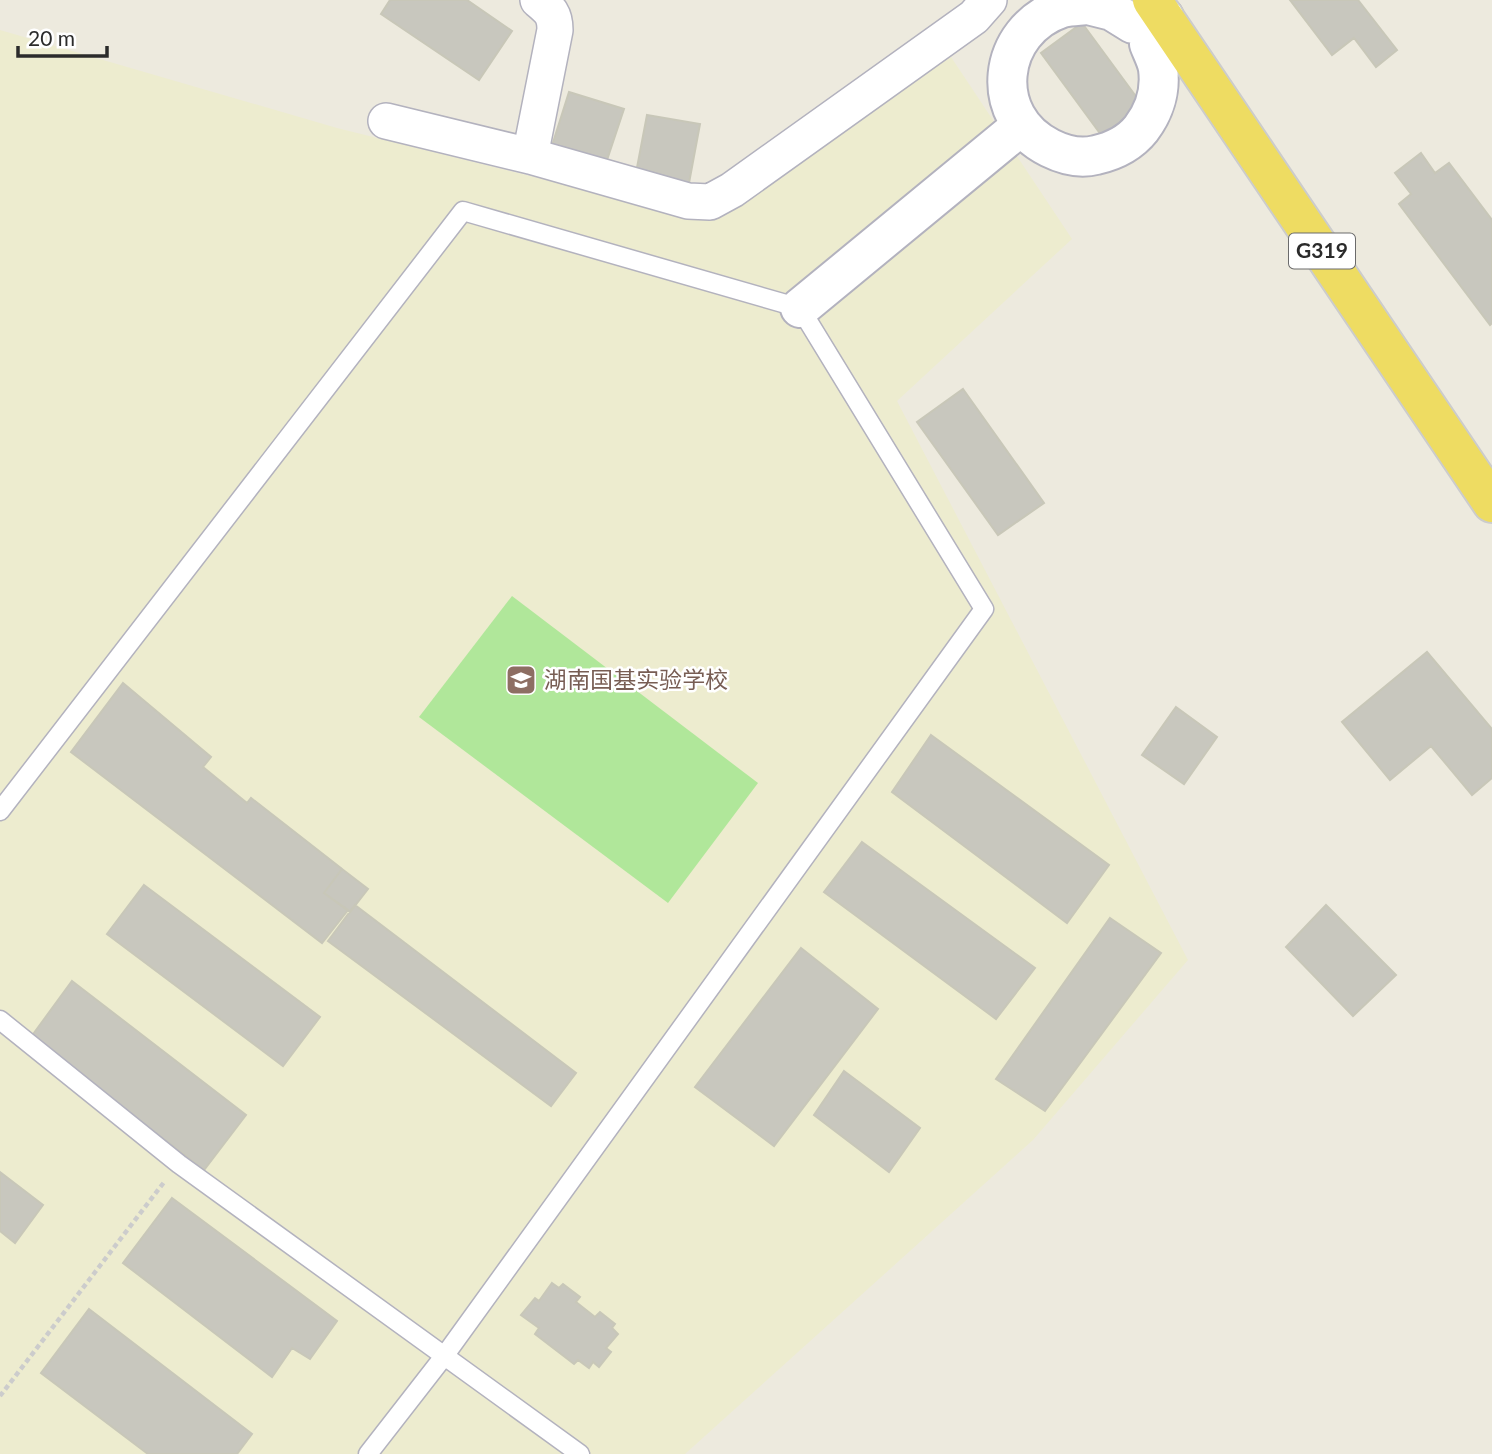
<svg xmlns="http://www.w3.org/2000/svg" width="1492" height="1454" viewBox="0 0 1492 1454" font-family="Lato,'Noto Sans SC',sans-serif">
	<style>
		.education { fill: #edeccf }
		.pitch { fill: #b0e79a }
		.building { fill: #c8c7be; stroke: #c8c7b8; stroke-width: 2 }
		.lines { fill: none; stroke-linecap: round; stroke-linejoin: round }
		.service-casing { stroke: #b3b2be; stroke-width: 21 }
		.minor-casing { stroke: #b3b2be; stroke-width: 38 }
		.tertiary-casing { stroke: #b3b2be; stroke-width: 42 }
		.trunk-casing { stroke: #ccc; stroke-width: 42 }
		.path { stroke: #ccc; stroke-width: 4.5; stroke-dasharray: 5 3.5; stroke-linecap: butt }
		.service { stroke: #fff; stroke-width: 18 }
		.minor { stroke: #fff; stroke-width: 35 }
		.tertiary { stroke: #fff; stroke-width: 38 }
		.trunk { stroke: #eedc62; stroke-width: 38 }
		.labels { text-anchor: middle; stroke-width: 5; stroke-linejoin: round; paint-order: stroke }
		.shield { fill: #fff; stroke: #6b6b6b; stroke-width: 2 }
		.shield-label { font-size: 21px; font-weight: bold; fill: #2b2b2b }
		.education-label { font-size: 23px; fill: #785e54; stroke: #fff; text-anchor: start }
	</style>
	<rect width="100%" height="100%" fill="#edeade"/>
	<path class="education" d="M0 30 337 128 703 219 951 57 1072 239 897 401 1188 960 1033 1140 685 1454H0Z"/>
	<path class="pitch" d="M512 596 758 783 668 903 419 717Z"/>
	<path class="building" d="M390 0H467L512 31 479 80 381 14Z
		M1290 0H1358L1397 50 1376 67 1354 38 1332 55Z
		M1082 23 1143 106 1102 136 1041 53Z
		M569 92 624 109 604 169 550 152Z
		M647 115 700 124 689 183 636 173Z
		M1421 153 1435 173 1449 163 1492 220V323L1490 325 1399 204 1411 194 1395 173Z
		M963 389 1044 503 998 535 917 422Z
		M1427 652 1492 729V778L1472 795 1431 746 1390 780 1342 722Z
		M123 683 211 757 203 767 247 803 251 798 342 869 324 893 348 910 322 943 71 752Z
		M1176 707 1217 737 1184 784 1142 755Z
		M931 735 1109 865 1067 923 892 792Z
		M862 842 1035 968 996 1019 824 892Z
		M342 869 368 889 350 912 324 893Z
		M144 885 320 1017 283 1066 107 934Z
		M355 905 576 1073 551 1106 328 941Z
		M1326 905 1396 975 1353 1016 1286 947Z
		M1110 918 1161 953 1045 1111 996 1079Z
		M801 948 878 1009 774 1146 695 1087Z
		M72 981 246 1115 204 1170 31 1037Z
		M844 1071 920 1128 889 1172 814 1115Z
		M0 1172 43 1205 15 1243 0 1231Z
		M172 1198 337 1321 310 1359 292 1348 272 1377 123 1263Z
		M552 1283 559 1288 563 1284 580 1297 576 1302 595 1317 600 1312 615 1324 612 1328 618 1334 606 1348 611 1352 599 1367 593 1362 589 1368 578 1360 574 1364 535 1334 539 1328 521 1315 535 1298 539 1301Z
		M89 1309 252 1434 237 1454H148L41 1373Z"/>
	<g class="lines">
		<g class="service-casing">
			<path id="service" d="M0 811 463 211 800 308 984 609 445 1355 368 1454
				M0 1020 179 1164 580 1454"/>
		</g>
		<g class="minor-casing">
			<path id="minor" d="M386 121 530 156 688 201 710 202 732 190 974 17 989 0
				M530 156 555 30C555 14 550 10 538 0"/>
		</g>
		<g class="tertiary-casing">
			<path id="tertiary" d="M1088 5 1112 11 1133 24 1164 17 1149 44C1152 52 1157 61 1158 69 1161 91 1154 112 1141 129 1129 144 1114 151 1096 155 1080 159 1064 155 1050 148 987 117 996 30 1062 8 1070 6 1080 6 1088 5Z
				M800 308 1021 126"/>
		</g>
		<g class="trunk-casing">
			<path id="trunk" d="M1152 0 1492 503"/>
		</g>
		<path class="path" d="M0 1396 165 1181"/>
		<use href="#service" class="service"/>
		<use href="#minor" class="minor"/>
		<use href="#tertiary" class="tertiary"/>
		<use href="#trunk" class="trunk"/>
	</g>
	<defs>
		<g id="school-square" transform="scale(1.575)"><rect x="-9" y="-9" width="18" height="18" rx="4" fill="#8d6e63" stroke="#fff"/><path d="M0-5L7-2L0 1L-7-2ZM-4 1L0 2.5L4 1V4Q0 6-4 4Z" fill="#fff"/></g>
	</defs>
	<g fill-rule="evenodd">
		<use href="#school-square" x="521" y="680"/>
	</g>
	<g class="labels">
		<rect class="shield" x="1289" y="233.5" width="66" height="35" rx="5"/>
		<g class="shield-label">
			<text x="1322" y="258">G319</text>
		</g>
		<g class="education-label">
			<text x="544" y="688">湖南国基实验学校</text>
		</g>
	</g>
	<path d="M18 46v10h89v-10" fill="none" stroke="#2b2b2b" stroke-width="3.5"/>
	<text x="28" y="46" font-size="21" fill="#2b2b2b" stroke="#ffffff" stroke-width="5" paint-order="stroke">20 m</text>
</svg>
